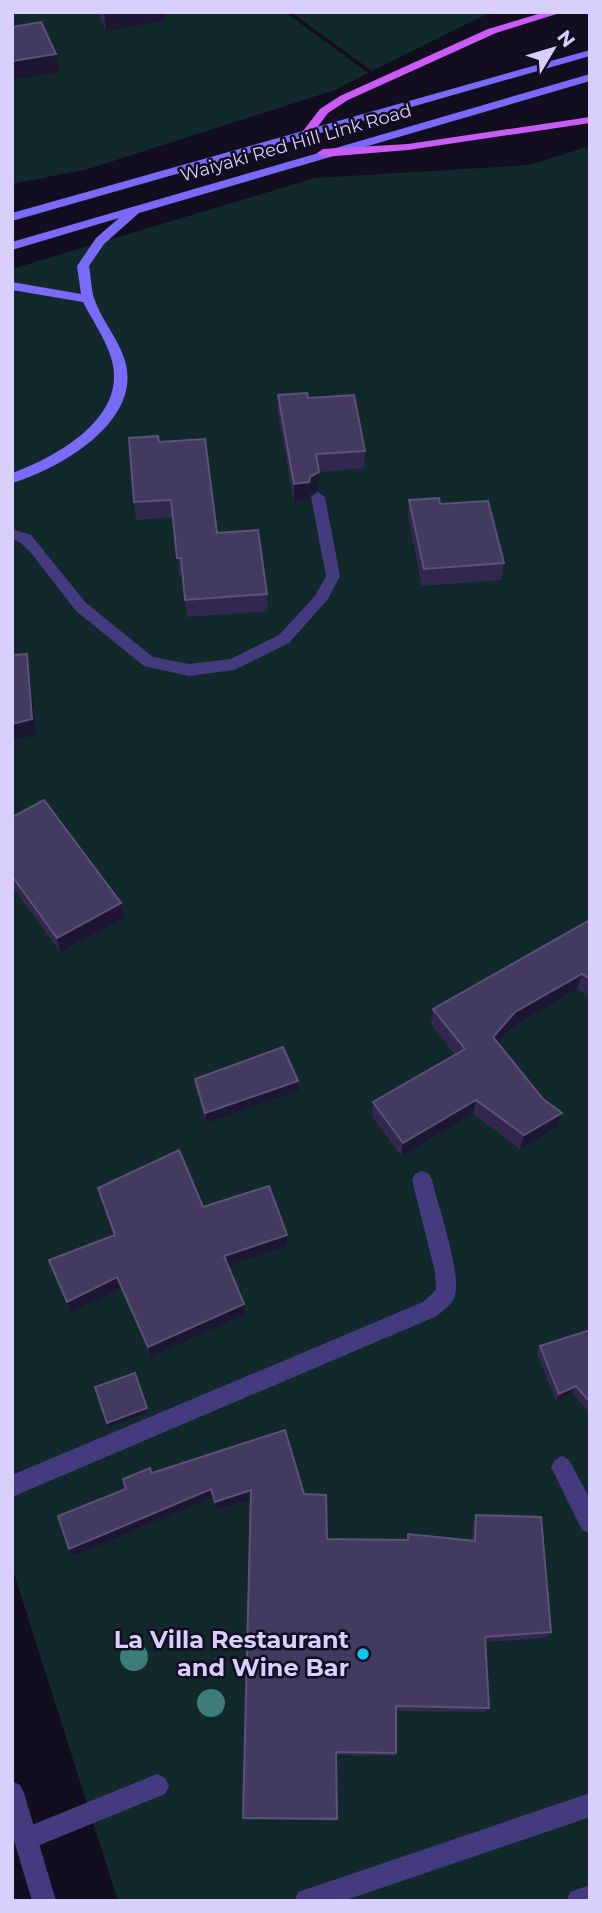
<svg xmlns="http://www.w3.org/2000/svg" width="602" height="1913" viewBox="0 0 602 1913" font-family="Montserrat,sans-serif">
	<style>
		.green { fill: #11292a }
		.lines { fill: none; stroke-linecap: round; stroke-linejoin: round }
		.service { fill: #433b7d; fill-rule: evenodd }
		.tertiary { fill: #433b7d; fill-rule: evenodd }
		.secondary { fill: #796bf8; fill-rule: evenodd }
		.primary { fill: #c95cf7; fill-rule: evenodd }
		.tree { fill: #3c7d7a }
		.wall { fill: #32284d }
		.shaded-wall { fill: #1d1633 }
		.building { fill: #433a60; stroke: #5b5179; stroke-width: 2 }
		.poi-dot { fill: #0cc5ec; stroke: #120e20; stroke-width: 2.5 }
		.labels { text-anchor: middle; stroke-width: 5; stroke-linejoin: round; paint-order: stroke }
		.far-street-label { font-size: 18px; fill: #d8cffd; stroke: #120e20 }
		.near-poi-label { font-size: 24px; font-weight: bold; fill: #d8cffd; stroke: #120e20; text-anchor: end }
	</style>
	<rect width="100%" height="100%" fill="#120e20"/>
	<path class="green" d="M12 12H285L368 73 335 90 88 169 12 184Z
		M291 12H491L372 71Z
		M590 146V1901H118L12 1567V269L315 178 529 165Z"/>
	<g class="lines">
		<path class="service" d="M318 492 325 497 340 576 328 599 289 643 234 670 189 676 144 666 76 611 32 554 21 543 12 539V529L31 535 86 603 153 657 189 664 231 659 279 635 315 596 326 576 311 497Z
			M422 1171 429 1174 432 1180C438 1206 461 1271 455 1295 454 1304 443 1310 437 1316L12 1497V1475L423 1302 436 1290 435 1272 412 1180 415 1174Z
			M562 1456 569 1460 590 1499V1533L582 1530 551 1467 555 1460Z
			M157 1774 165 1778 169 1786 165 1794 25 1851 17 1847 13 1839 17 1831Z
			M590 1793V1817L343 1901H295L298 1892 307 1889Z
			M590 1885V1901H567L570 1892Z"/>
		<path class="tertiary" d="M12 1781 20 1785 24 1793 56 1901H32L12 1834Z"/>
		<path class="secondary" d="M590 50V56L12 221V213Z
			M590 74V81L139 213 104 244 89 266C91 276 91 288 94 298 101 320 119 339 125 361 143 421 60 469 12 483V473C56 457 127 418 112 361 107 341 92 320 83 302L12 290V282L81 294 77 266 96 238 119 218 12 250V242Z"/>
		<path class="primary" d="M545 12H563L496 33 348 100 328 113 313 133 303 131 320 109 340 96 488 29Z
			M590 117V123L408 150 323 157 317 153 323 149 408 144Z"/>
	</g>
	<g class="tree">
		<circle cx="134" cy="1657" r="14"/>
		<circle cx="211" cy="1703" r="14"/>
	</g>
	<path class="wall" d="M98 12H164V21L106 31Z
		M278 395 308 398 365 451 364 468 319 472V490L309 495V500L294 502 278 413Z
		M159 442 217 533 267 594 268 611 187 617 182 575 179 576 173 517 136 520 134 502Z
		M409 500 440 504 504 563 501 580 422 586 408 518Z
		M12 817 124 918 60 952 12 886Z
		M590 920V998L577 989 511 1028 498 1043 543 1099 562 1113 557 1127 520 1149 473 1114 401 1156 372 1116 373 1102 455 1055 431 1024 433 1009Z
		M195 1079 298 1091 206 1123 196 1089Z
		M98 1188 203 1207 287 1235V1246L228 1266 245 1314 151 1357 121 1288 71 1312 49 1260 114 1235Z
		M590 1330V1414L572 1393 556 1401 537 1354 540 1346Z
		M152 1473 304 1494 327 1539 406 1540 408 1534 472 1540 473 1523 476 1515 551 1632 546 1638 486 1642 489 1708 485 1712 396 1711V1753L394 1756 336 1755V1821L244 1819 243 1818 250 1499 216 1510 213 1497 74 1556 69 1549 126 1489Z"/>
	<path class="shaded-wall" d="M108 12H164V21L106 31 104 13Z
		M56 54 59 72 12 80V61Z
		M319 472V490L309 495V500L294 502V484Z
		M27 654 30 670 36 735 12 740V724Z
		M121 903 124 918 60 952 57 938Z
		M582 974 577 989 511 1028 490 1051 493 1037 515 1012Z
		M298 1081V1091L206 1123 205 1113Z
		M476 1100 473 1114 401 1156 403 1143Z
		M562 1113 557 1127 520 1149 524 1135Z
		M287 1235V1246L225 1267 224 1256Z
		M117 1277 121 1288 71 1312 67 1302Z
		M244 1304 245 1314 151 1357 148 1347Z
		M576 1386 572 1393 556 1401 559 1394Z
		M147 1408 148 1412 108 1427 107 1423Z
		M211 1489 213 1497 74 1556 69 1549Z
		M251 1490 252 1499 216 1510 215 1502Z"/>
	<path class="building" d="M41 22 56 54 12 61V27Z
		M307 393 308 398 354 395 365 451 316 454 319 472 310 477 309 482 294 484 278 395Z
		M158 436 159 442 205 439 217 533 258 530 267 594 185 600 181 558H177L171 500 134 502 129 438Z
		M439 498 440 504 488 501 504 563 424 569 409 500Z
		M27 654 32 719 12 724V655Z
		M44 800 121 903 57 938 12 876V817Z
		M590 920V979L582 974 515 1012 493 1037 543 1099 562 1113 524 1135 476 1100 403 1143 373 1102 465 1049 433 1009Z
		M283 1047 298 1081 205 1113 195 1079Z
		M179 1150 203 1207 269 1186 287 1235 224 1256 244 1304 148 1347 117 1277 67 1302 49 1260 115 1235 98 1188Z
		M590 1330V1402L576 1386 559 1394 540 1346Z
		M135 1373 147 1408 107 1423 95 1387Z
		M285 1430 304 1494 326 1495 327 1539 408 1540V1534L475 1541 476 1515 541 1517 551 1632 485 1637 489 1708 396 1706V1753L336 1752 337 1819 243 1818 251 1490 215 1502 211 1489 69 1549 58 1516 126 1489 123 1479 150 1468 152 1473Z"/>
	<circle class="poi-dot" cx="363" cy="1654" r="7"/>
	<g class="labels">
		<g class="far-street-label">
			<text transform="translate(296 143) rotate(-16)" y="6">Waiyaki Red Hill Link Road</text>
		</g>
		<g class="near-poi-label">
			<text x="349" y="1648">La Villa Restaurant<tspan x="349" dy="28">and Wine Bar</tspan></text>
		</g>
	</g>
	<rect width="602" height="1913" fill="none" stroke="#d8cffd" stroke-width="28"/>
	<g transform="translate(553 49) rotate(52)" stroke="#120e20" stroke-width="5" paint-order="stroke">
	<path d="M0-5L12 26L0 18L-12 26Z" fill="#d8cffd"/>
	<text y="-10" font-size="19" font-weight="bold" text-anchor="middle" fill="#d8cffd">N</text>
	</g>
</svg>
